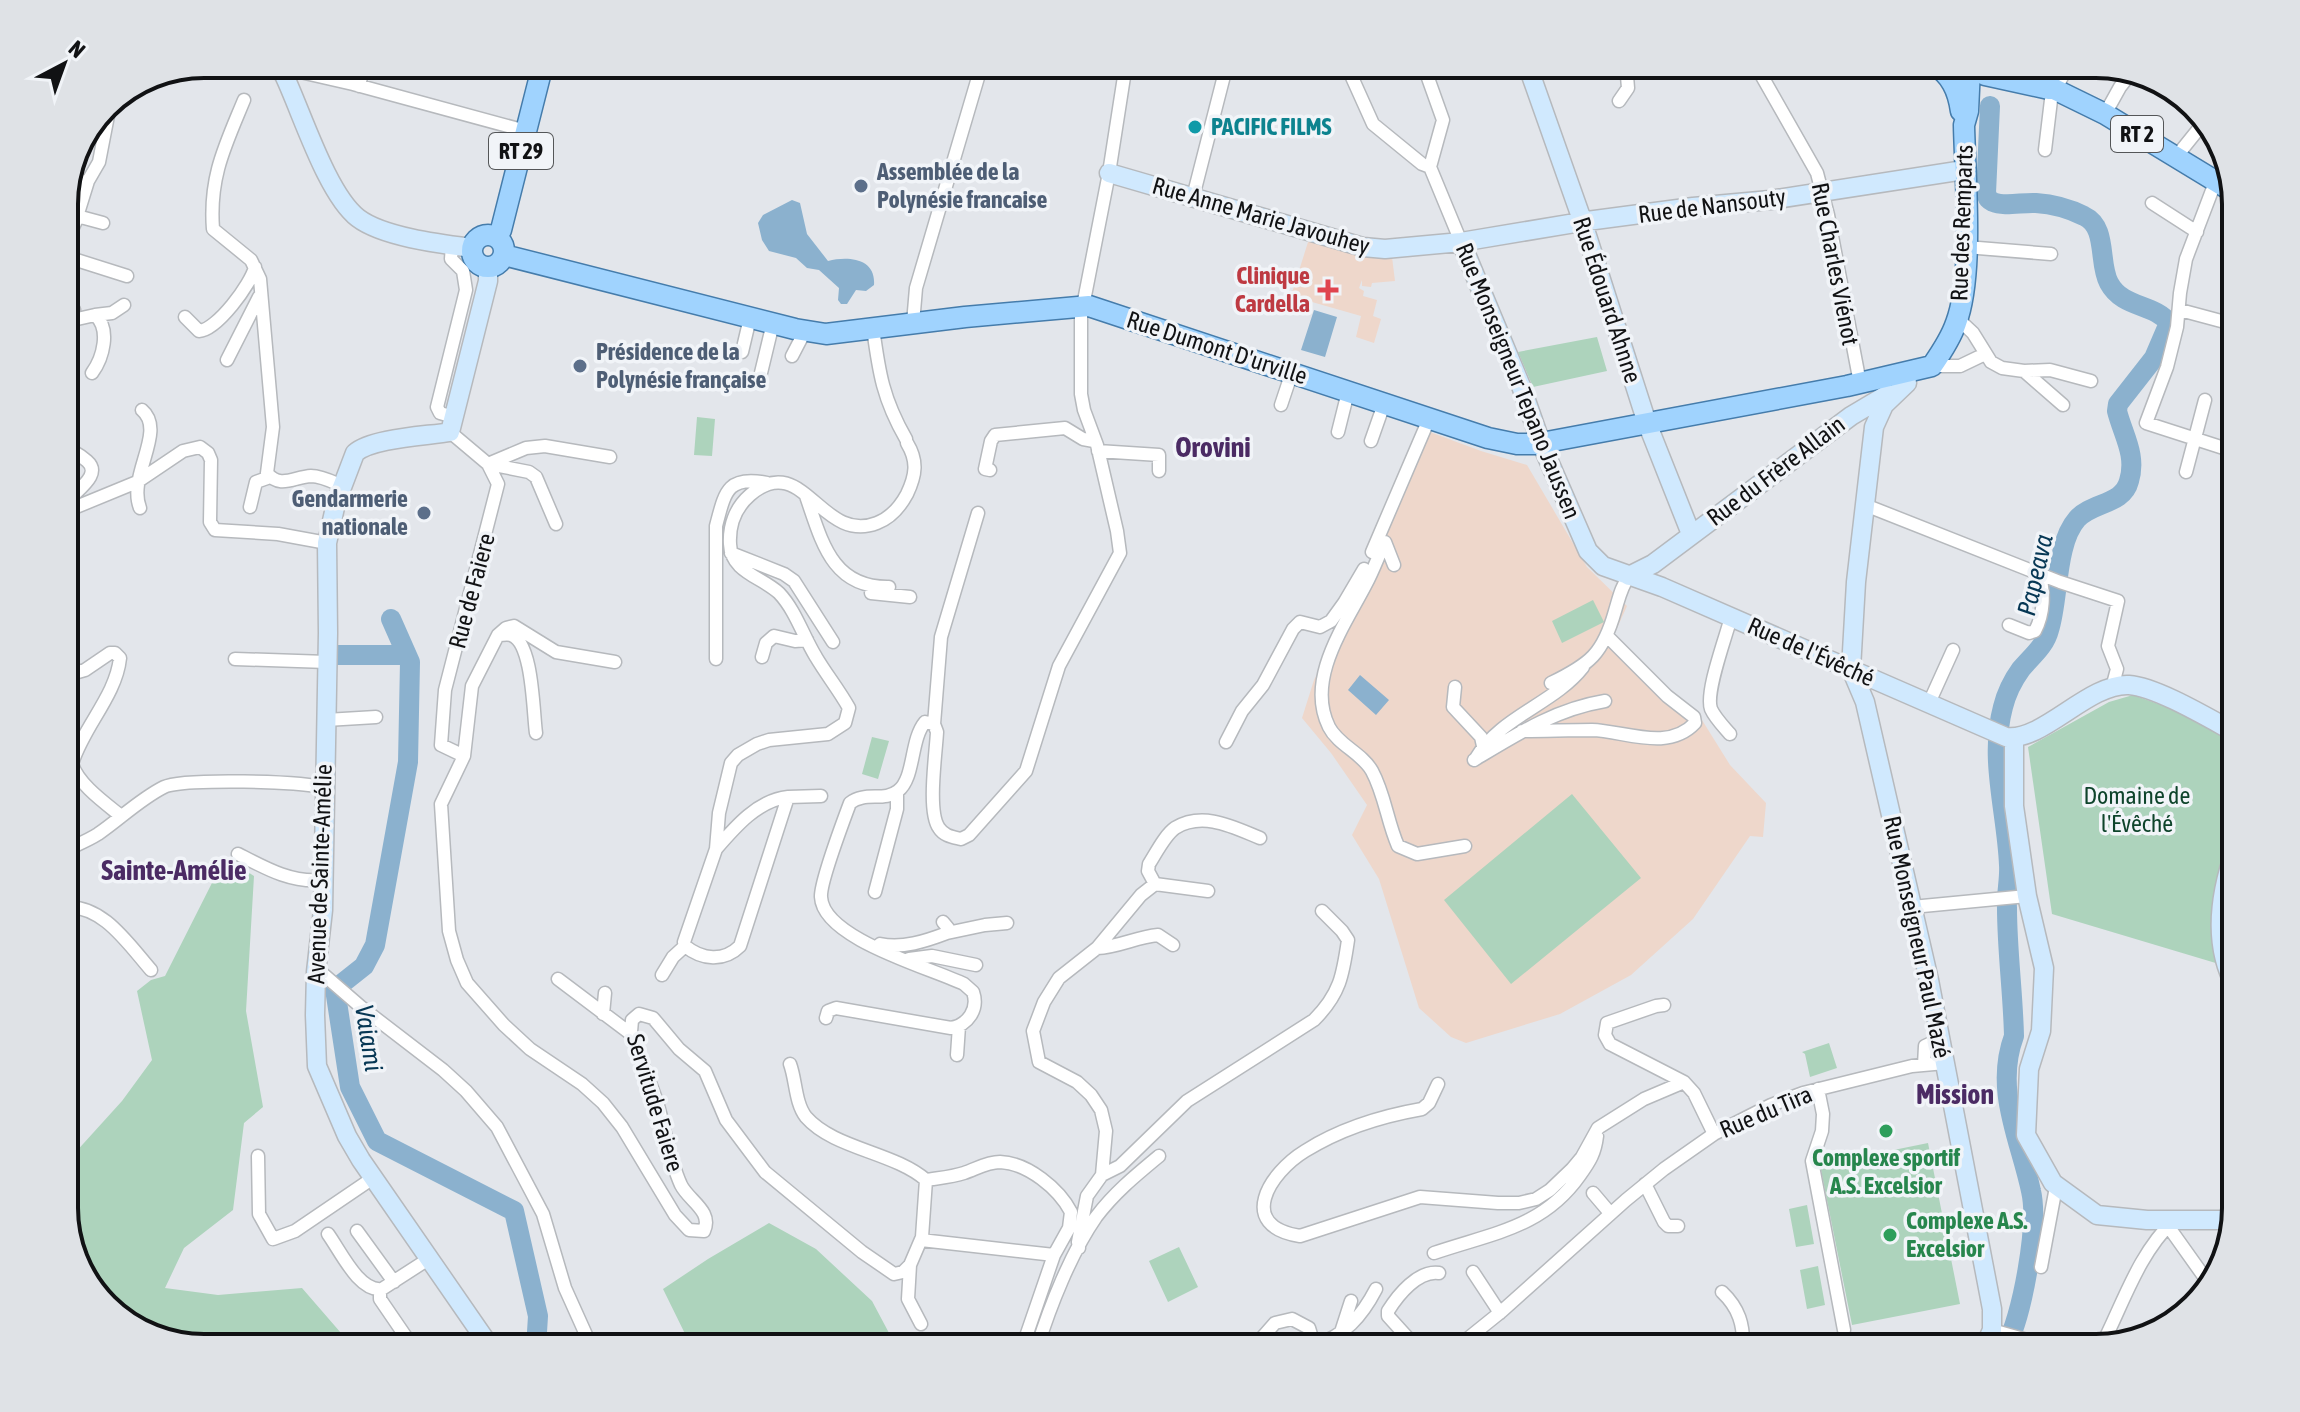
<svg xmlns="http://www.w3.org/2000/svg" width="2300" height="1412" viewBox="0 0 2300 1412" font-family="'Asap Condensed',sans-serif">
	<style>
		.education { fill: #eed7cb }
		.green { fill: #add3bc }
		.water { fill: #8bb1ce }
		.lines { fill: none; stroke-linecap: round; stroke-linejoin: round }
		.river { stroke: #8bb1ce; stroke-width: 20 }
		.street-casing { stroke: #b6b9bd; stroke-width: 15 }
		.secondary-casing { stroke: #b6b9bd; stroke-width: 21 }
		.primary-casing { stroke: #457cab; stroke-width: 23 }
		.street { stroke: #fff; stroke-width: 12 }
		.secondary { stroke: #d0e9fe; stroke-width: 18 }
		.primary { stroke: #a0d3fe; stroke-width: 20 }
		.culture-dot { fill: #0f9aa8; stroke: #f1f4f8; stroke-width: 3 }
		.service-dot { fill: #5c6f8a; stroke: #f1f4f8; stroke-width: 3 }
		.health-dot { fill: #e0444e; stroke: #f1f4f8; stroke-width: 3 }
		.leisure-dot { fill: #2e9e5b; stroke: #f1f4f8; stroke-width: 3 }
		.labels { text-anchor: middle; stroke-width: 7; stroke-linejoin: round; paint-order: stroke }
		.shield { fill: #f1f4f8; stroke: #545658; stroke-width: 2 }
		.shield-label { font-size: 22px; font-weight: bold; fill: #111214 }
		.culture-label { font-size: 24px; font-weight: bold; fill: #0d838f; stroke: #f1f4f8; text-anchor: start }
		.service-label { font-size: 24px; font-weight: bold; fill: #4e5e75; stroke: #f1f4f8; text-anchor: start }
		.street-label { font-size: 24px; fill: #111214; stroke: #f1f4f8 }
		.health-label { font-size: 24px; font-weight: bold; fill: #be3a42; stroke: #f1f4f8; text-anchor: end }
		.park-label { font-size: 24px; fill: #0e442b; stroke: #f1f4f8 }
		.leisure-label { font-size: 24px; font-weight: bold; fill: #27864d; stroke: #f1f4f8 }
		.water-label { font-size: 26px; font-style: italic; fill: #063754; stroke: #f1f4f8 }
		.quarter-label { font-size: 28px; font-weight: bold; fill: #4b2b64; stroke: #f1f4f8 }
		.rim { fill: none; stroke: #111214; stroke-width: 4 }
	</style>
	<rect width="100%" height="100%" fill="#e3e6eb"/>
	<path class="education" d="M1309 239 1376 258 1392 257 1395 281 1372 283 1371 287 1362 286V280L1359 288 1364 291 1363 296 1377 300 1373 316 1381 319 1374 343 1356 337 1361 316 1291 296Z
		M1427 431 1481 451 1527 465 1587 567 1627 606 1613 637 1666 696 1697 712 1730 765 1766 803 1763 837 1750 836 1693 919 1631 975 1560 1014 1466 1043 1451 1037 1419 1008 1379 879 1352 835 1367 805 1331 753 1302 718 1314 680 1366 579Z"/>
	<path class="green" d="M1597 337 1607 371 1533 387 1518 352Z
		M697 417 715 419 712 456 694 455Z
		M1593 600 1604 622 1562 643 1552 621Z
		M2133 695 2184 713 2235 741 2236 827 2220 874 2219 964 2052 914 2028 747 2109 702Z
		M872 737 889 741 878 779 862 774Z
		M1572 794 1641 878 1511 984 1444 900Z
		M232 862 254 876 246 1011 263 1107 244 1123 233 1210 184 1248 165 1288 218 1295 302 1288 354 1348H204L133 1329 83 1279 64 1217V1165L122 1101 152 1060 137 991 151 980 165 976 215 877Z
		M1829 1043 1837 1068 1810 1077 1805 1054 1802 1052Z
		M1928 1143 1960 1304 1852 1325 1820 1165Z
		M1807 1205 1814 1244 1796 1247 1789 1209Z
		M769 1223 816 1249 872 1301 897 1348H692L663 1289 708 1259Z
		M1179 1247 1198 1287 1168 1302 1149 1261Z
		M1818 1266 1825 1305 1807 1309 1800 1270Z"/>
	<path class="water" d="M792 200 800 203 807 234 828 261C848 256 876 258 874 285L866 291 856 290 847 304H841L838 300 839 288 819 270 807 268 796 258 769 251 762 240 758 223 763 215Z
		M1314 310 1337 317 1325 357 1301 350Z
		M1360 675 1389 700 1376 715 1348 690Z"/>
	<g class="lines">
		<path class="river" d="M1990 106 1986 193C1988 198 1987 199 1993 202 2004 207 2023 202 2036 203 2052 204 2070 209 2084 216 2108 227 2098 263 2109 283 2123 309 2154 303 2169 323L2154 358 2118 404 2117 411C2123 435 2137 455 2129 481 2123 505 2092 502 2077 519 2055 544 2059 599 2049 630 2045 646 2032 656 2021 669 2013 680 2006 695 2003 707 1989 759 2007 813 2009 865 2010 879 2006 894 2007 908 2007 950 2013 993 2014 1036 1994 1090 2020 1139 2031 1191 2039 1225 2022 1318 2005 1348
			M391 619 410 662 408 762 375 945 364 966 335 989 350 1087 377 1141 514 1211 538 1316 536 1348
			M328 655H406"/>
		<g class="street-casing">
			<path id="street" d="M1346 64 1373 124 1422 164 1430 167
				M1423 64 1443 120 1430 167
				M1755 64 1817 173 1828 215 1860 383
				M284 75 296 71 353 84 526 131
				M359 86 364 64
				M244 100C225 146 209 177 213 229L251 260 260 279 273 427 267 473C280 489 294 477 311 476 322 476 333 482 342 486
				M1619 101 1628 88 1626 64
				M2105 114 2120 87 2131 73
				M2045 150 2051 100 2068 64
				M2176 157 2205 121
				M1430 167 1461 242
				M2216 180 2186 259 2180 293 2177 327 2167 367 2146 423 2236 452
				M70 182 88 181
				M1193 197 1227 64
				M2152 203 2197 232
				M77 216 103 223
				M452 245 451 259 463 271 466 290 437 407 440 413 454 417
				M64 246 75 223 88 181 99 162 111 100
				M1966 247 2051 254
				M64 256 127 276
				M1083 306 1109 173 1126 64
				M2180 310 2236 325
				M64 312 74 310
				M95 315 112 313 124 305
				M185 317 199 331C217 330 251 284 255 267
				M1958 319 1973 333 1991 362 2002 368 2024 371 2063 405
				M64 322 95 315C111 329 103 358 92 373
				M913 323 916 288 982 64
				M873 328C879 373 883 399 906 439
				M742 352 750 318
				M792 356 805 331
				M227 360 259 297
				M1932 366H1960L1985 354
				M2024 371 2050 370 2091 381
				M760 377 773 323
				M1281 405 1292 372
				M450 432 488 464 498 484 445 690 441 745 464 756
				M1338 432 1348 392
				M1371 441 1384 404
				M64 449C73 450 80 455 87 461 104 476 72 492 64 506
				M1098 451 1159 455V471
				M488 464 526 448 545 446 610 457
				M489 464 529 472 536 477 556 524
				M990 470 985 469 991 441 995 435 1065 428 1083 439 1094 441
				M2186 472 2205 400
				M806 496C822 542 832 588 889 587
				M1865 505 2060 582 2118 601 2108 646 2117 669 2112 688
				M250 507 256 482 270 477
				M140 508C127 476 167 431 142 410
				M64 512 137 482 183 451 200 447 208 453 211 460 210 522 215 530 278 534 327 543
				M1385 542 1394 565
				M1384 544C1378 557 1373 571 1366 584 1345 625 1305 679 1329 727 1338 745 1362 753 1372 771 1385 795 1387 821 1398 846L1417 854 1465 846
				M1372 552 1429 419
				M731 553 784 574 794 581 833 642
				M871 593 910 597
				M2009 625 2029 633 2035 631C2044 614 2045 592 2039 574
				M498 635C503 635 507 634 511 635 533 642 533 712 536 733
				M762 657 766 643 774 636 795 641 807 640
				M235 659 327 662
				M716 659V526C725 492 727 475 767 483
				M615 662 556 652 514 626 506 628 498 635 472 686 464 756 441 804 449 931 457 960 467 983 504 1025 530 1049 582 1084 603 1103 622 1127 675 1215 689 1230 704 1231C713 1211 689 1201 681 1185 669 1159 665 1129 657 1102 649 1078 638 1055 631 1032L632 1020 639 1014 653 1018 679 1049 705 1071 726 1120 765 1172 862 1252 894 1274 903 1272 910 1265
				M64 676 85 670 110 653H115L120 658C116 696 83 727 72 764 78 784 105 803 121 816
				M1551 683C1590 664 1603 654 1615 611 1619 598 1621 587 1629 576
				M1455 687 1453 707 1481 737 1483 746
				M1929 703 1953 650
				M326 720 376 717
				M934 724 941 637 978 513
				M1522 731C1545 731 1569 730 1592 730 1625 731 1668 752 1695 723L1694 717 1667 696 1608 637
				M1730 734C1724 727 1715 718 1711 709 1705 692 1726 637 1731 617
				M1226 742 1242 711 1263 685 1293 629 1300 622 1320 627 1331 621 1344 603 1364 569
				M1476 758C1501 716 1554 704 1583 667
				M1474 760C1517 734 1556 709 1605 701
				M788 797 821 796
				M716 849C735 827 758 800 788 797L740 946C724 962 702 960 685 946L684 942 716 849 719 813 731 763 738 755 757 744 769 740 828 734 845 723 849 708C839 690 826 674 816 657 803 636 796 611 779 593 762 577 731 572 730 544 729 526 735 508 750 495 803 449 821 545 877 523 890 518 900 507 907 494 916 475 918 461 907 443
				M64 851C76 845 87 841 98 834 120 819 140 799 164 787 183 778 304 781 325 788
				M238 854C265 868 291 883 322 880
				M1155 884 1208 891
				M875 892 897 809V792
				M1912 907 2027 896
				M64 908C101 902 129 945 151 970
				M947 933 985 925 1007 923
				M880 944C902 949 926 941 947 933L948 928 943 922
				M1097 948C1119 947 1136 937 1158 935L1173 945
				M909 959 932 956 976 965
				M316 968 361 1007 443 1070 466 1091 497 1127 543 1214 565 1288 592 1348
				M662 975 673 957 685 946
				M558 979 631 1034
				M1664 1005 1656 1006 1607 1023 1605 1035 1610 1044 1684 1082 1694 1093 1714 1134
				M603 1014 605 993
				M826 1018 828 1011 836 1008 951 1028C968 1025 979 1009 973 992L964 984C931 968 823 939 821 897 820 883 844 819 850 803 865 791 884 802 898 791 915 778 910 740 925 722L934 724 937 732C936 753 927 812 939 828 944 836 953 837 961 839L969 835 1026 771 1059 666 1120 553 1117 531 1097 445 1084 410 1081 394V306
				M957 1055 959 1026
				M790 1064C796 1080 795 1103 806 1117 834 1149 894 1152 926 1180
				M1924 1065 1925 1046 1940 1039
				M1438 1084 1429 1103 1422 1109C1382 1116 1340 1129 1305 1151 1269 1173 1236 1226 1300 1236L1420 1197 1498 1203H1519L1536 1199 1550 1190 1572 1169 1582 1157 1598 1128 1644 1099 1684 1082
				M1818 1089 1823 1114 1822 1131 1812 1161 1844 1330
				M258 1156 259 1214 273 1239 295 1231 373 1178
				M1102 1175 1120 1166 1187 1101 1314 1020C1340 994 1343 975 1348 940L1342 931 1322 911
				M926 1180C938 1178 952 1177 964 1173 976 1169 987 1162 1000 1162 1028 1163 1059 1189 1071 1212L1069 1228 1054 1255
				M1645 1184 1664 1222 1668 1226H1678
				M1593 1193 1610 1213
				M2168 1226 2210 1285
				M357 1231 394 1282
				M328 1234C341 1252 359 1292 382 1289L430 1258
				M921 1240 1054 1255 1022 1348
				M1079 1248 1078 1242 1087 1196 1102 1175 1106 1131 1101 1110 1091 1095 1077 1082 1039 1062 1033 1031 1044 1002 1059 978 1097 948 1141 895 1155 884 1148 871 1149 864C1156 853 1165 835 1175 828 1203 811 1233 827 1260 838
				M1434 1253C1492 1233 1543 1228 1580 1175 1590 1161 1595 1153 1597 1136
				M2041 1267 2056 1187
				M1473 1272 1500 1313
				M380 1291V1299L406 1337
				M1722 1292C1739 1308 1744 1325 1743 1348
				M921 1324 908 1299 910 1265 922 1237 926 1180
				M1992 1330 2055 1348
				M1341 1332 1351 1301
				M1314 1345C1344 1337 1362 1316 1376 1289
				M2101 1347C2123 1304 2138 1254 2174 1220
				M1037 1348C1050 1306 1071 1253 1096 1217 1114 1193 1136 1175 1159 1156
				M1253 1348 1275 1323 1292 1319 1309 1328 1315 1348
				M1417 1348 1388 1316V1311C1398 1295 1418 1270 1439 1273
				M1456 1348 1502 1311 1626 1200 1664 1169 1714 1134 1771 1105 1803 1093 1912 1066 1945 1063"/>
		</g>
		<g class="secondary-casing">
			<path id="secondary" d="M275 64 284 75C302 113 327 194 358 218 383 237 441 244 472 248
				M1527 64 1581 217 1647 423 1691 534
				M1109 173 1363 247 1385 249 1461 242 1587 221 1693 207 1770 200 1964 170
				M1461 242 1521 386 1541 443 1588 551 1603 566 1662 587 2006 737C2043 742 2088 683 2129 685 2157 687 2210 719 2236 733
				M488 267V281L450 432C427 436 372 438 355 453L336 503 327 543 328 633 323 910 316 972 315 1015 317 1066 347 1136 361 1160 491 1348
				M1907 383 1884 405 1874 427 1856 582 1851 669 1865 702 1929 980 1992 1309V1330L1984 1348
				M1629 576 1653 564 1851 416 1888 394
				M2014 738V806L2027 896 2044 968 2041 1031 2029 1069 2026 1135 2053 1183 2097 1215 2147 1220H2233
				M2236 848C2220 892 2212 944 2236 987"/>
		</g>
		<g class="primary-casing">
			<path id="primary" d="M1933 64C1951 75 1958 90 1961 111
				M2017 64 2056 90 2105 114 2235 193
				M1974 67 1985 75 2049 89
				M472 251a16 16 0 1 1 32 0a16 16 0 1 1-32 0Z
				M497 237 501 230 543 64
				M504 255 795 329 826 334 965 317 1089 306 1488 438 1517 444H1536L1847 386 1932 366C1941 353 1951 338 1956 323 1974 275 1965 178 1964 125L1968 111 1970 68"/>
		</g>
		<use href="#street" class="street"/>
		<use href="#secondary" class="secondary"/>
		<use href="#primary" class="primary"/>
	</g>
	<circle class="culture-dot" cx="1195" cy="127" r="8"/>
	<g class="service-dot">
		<circle cx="861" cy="186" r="8"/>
		<circle cx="580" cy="366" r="8"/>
		<circle cx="424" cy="513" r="8"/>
	</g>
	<path class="health-dot" d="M1324 278h8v8h8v8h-8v8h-8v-8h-8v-8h8z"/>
	<g class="leisure-dot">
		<circle cx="1886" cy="1131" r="8"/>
		<circle cx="1890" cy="1235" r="8"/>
	</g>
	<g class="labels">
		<g class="shield">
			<rect x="2111" y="116" width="52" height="36" rx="6"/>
			<rect x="489" y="133" width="64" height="36" rx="6"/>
		</g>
		<g class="shield-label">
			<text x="2137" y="142">RT 2</text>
			<text x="521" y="159">RT 29</text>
		</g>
		<g class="culture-label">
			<text x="1211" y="135">PACIFIC FILMS</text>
		</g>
		<g class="service-label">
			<text x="877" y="180">Assemblée de la<tspan x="877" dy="28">Polynésie francaise</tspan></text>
			<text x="596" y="360">Présidence de la<tspan x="596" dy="28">Polynésie française</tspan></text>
			<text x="408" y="507" text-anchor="end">Gendarmerie<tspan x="408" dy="28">nationale</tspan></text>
		</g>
		<g class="street-label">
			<text transform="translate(1712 206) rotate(-7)" y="8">Rue de Nansouty</text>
			<text transform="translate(1261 216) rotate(16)" y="8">Rue Anne Marie Javouhey</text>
			<text transform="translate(1962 223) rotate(-88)" y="8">Rue des Remparts</text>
			<text transform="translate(1835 264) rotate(79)" y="8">Rue Charles Viénot</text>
			<text transform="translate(1607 300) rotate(72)" y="8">Rue Édouard Ahnne</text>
			<text transform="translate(1217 348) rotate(18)" y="8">Rue Dumont D'urville</text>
			<text transform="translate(1518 381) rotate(68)" y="8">Rue Monseigneur Tepano Jaussen</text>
			<text transform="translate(1776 471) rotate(-37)" y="8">Rue du Frère Allain</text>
			<text transform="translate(472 591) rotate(-75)" y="8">Rue de Faiere</text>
			<text transform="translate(1811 652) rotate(24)" y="8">Rue de l'Évêché</text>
			<text transform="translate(320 874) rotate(-88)" y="8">Avenue de Sainte-Amélie</text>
			<text transform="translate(1917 937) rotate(78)" y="8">Rue Monseigneur Paul Mazé</text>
			<text transform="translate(655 1103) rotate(73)" y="8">Servitude Faiere</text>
			<text transform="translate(1766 1112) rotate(-23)" y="8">Rue du Tira</text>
		</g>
		<g class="health-label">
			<text x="1310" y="284">Clinique<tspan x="1310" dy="28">Cardella</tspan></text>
		</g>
		<g class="park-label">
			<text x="2137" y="804">Domaine de<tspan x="2137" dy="28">l'Évêché</tspan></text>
		</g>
		<g class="leisure-label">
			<text x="1886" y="1166">Complexe sportif<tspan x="1886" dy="28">A.S. Excelsior</tspan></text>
			<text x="1906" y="1229" text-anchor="start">Complexe A.S.<tspan x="1906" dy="28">Excelsior</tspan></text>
		</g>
		<g class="water-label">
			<text transform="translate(2035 575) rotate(-77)" y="9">Papeava</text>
			<text transform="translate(369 1038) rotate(81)" y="9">Vaiami</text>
		</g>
		<g class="quarter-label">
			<text x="1213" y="457">Orovini</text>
			<text x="174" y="880">Sainte-Amélie</text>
			<text x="1955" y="1104">Mission</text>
		</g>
	</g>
	<path d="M0 0H2300V1412H0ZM204 78H2096A126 126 0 0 1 2222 204V1208A126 126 0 0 1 2096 1334H204A126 126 0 0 1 78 1208V204A126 126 0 0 1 204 78Z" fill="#dfe2e6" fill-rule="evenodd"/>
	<path class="rim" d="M204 78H2096A126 126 0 0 1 2222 204V1208A126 126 0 0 1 2096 1334H204A126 126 0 0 1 78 1208V204A126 126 0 0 1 204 78Z"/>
	<g transform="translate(64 64) rotate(41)" stroke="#f1f4f8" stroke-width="6" paint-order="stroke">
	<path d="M0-6L14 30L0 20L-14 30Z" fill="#111214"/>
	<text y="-12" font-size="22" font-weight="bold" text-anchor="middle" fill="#111214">N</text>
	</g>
</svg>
